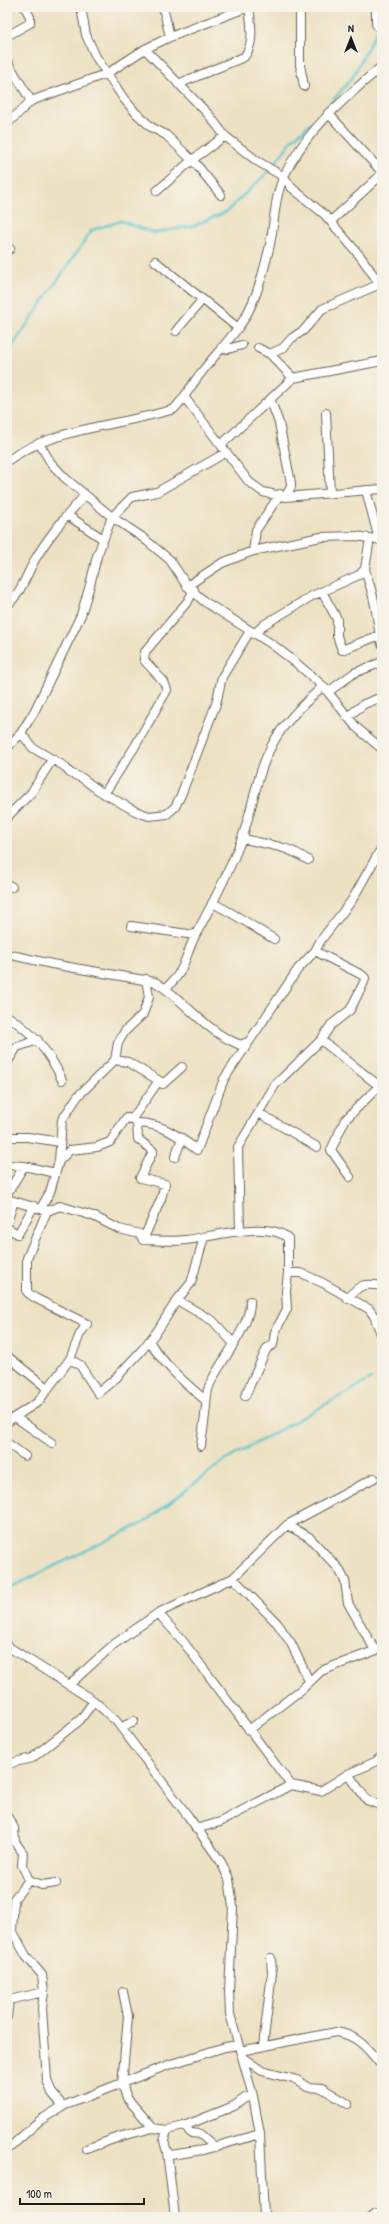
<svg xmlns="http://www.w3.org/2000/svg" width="389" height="2224" viewBox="0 0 389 2224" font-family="'Patrick Hand',sans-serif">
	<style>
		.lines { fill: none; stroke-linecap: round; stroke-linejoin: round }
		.stream { stroke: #57c5cc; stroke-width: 2.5 }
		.minor-casing { stroke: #656156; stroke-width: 10 }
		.minor { stroke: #fff; stroke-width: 8 }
	</style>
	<rect width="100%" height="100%" fill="#f7f3e8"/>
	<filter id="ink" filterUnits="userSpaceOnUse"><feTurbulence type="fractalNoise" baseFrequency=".025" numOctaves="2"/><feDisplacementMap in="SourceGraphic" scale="8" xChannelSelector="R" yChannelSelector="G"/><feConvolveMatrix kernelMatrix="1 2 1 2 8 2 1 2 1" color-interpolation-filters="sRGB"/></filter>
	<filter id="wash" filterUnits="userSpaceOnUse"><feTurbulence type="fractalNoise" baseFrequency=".012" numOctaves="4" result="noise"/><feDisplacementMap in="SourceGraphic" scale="16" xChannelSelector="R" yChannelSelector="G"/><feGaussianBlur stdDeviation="0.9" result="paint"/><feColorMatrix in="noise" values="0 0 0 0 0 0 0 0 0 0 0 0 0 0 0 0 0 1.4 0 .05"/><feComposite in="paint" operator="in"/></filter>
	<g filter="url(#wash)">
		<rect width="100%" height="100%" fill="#ede1c3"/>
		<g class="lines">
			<path class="stream" d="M7 354 92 230 121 221 154 233 193 226 226 212 271 169 292 140 320 115 352 78 377 30
				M7 1589 145 1522 224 1461 371 1379"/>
		</g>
	</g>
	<g filter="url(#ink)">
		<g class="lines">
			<g class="minor-casing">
				<path id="minor" d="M81 7 86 35 96 57 124 99 136 113 151 127 166 135 196 164 221 195
					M163 7 170 37
					M300 7V65L304 86
					M376 7V24L382 32
					M7 36 30 23V17L25 7
					M145 49 209 115 225 136 257 161 284 177 292 188 325 215 360 256 382 287
					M7 61 31 101
					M178 84 244 57C255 44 251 23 249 7
					M328 113 382 172
					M7 124 31 101 108 73 145 49 170 37 248 7
					M157 191 192 160 225 136
					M331 221 382 174
					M7 251 10 249
					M155 261 238 328
					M176 331 202 300
					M221 348 228 349 242 345
					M258 348 270 354 293 378
					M270 354 283 348 292 338 304 330 322 309 380 284
					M185 398 249 482 263 492 285 497 382 489
					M271 401 279 423 291 483V487L285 497
					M326 413 330 493
					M39 443 51 463 65 478 112 517 142 537 170 560 187 586 205 602 273 645 295 662 323 686 356 727 382 749
					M221 445 293 378 382 361
					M7 461C54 427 120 426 174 409 185 398 191 385 201 373 213 357 226 344 238 328 254 307 262 278 268 253 275 228 273 200 284 176 306 130 344 99 382 66
					M366 490 379 540
					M67 515 103 539
					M253 551 256 530 280 494
					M365 569C368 581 373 593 375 606 378 619 378 631 382 644
					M187 586 222 563 253 551 321 537 356 536 382 540
					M322 592 337 619V636L342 650 380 635
					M7 605C23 592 28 569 39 553 52 532 68 514 85 495
					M254 634 265 624 312 596 359 575 365 569 370 538
					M328 692 354 673 382 662
					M347 717 364 704 382 697
					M21 733 33 748 64 766 70 773 82 778 98 790 135 811 149 816 167 814 175 807 181 795 216 704 222 677 250 631
					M7 748 21 733 34 712 81 615 90 585 97 556 112 517 132 497 157 492 225 453
					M104 794 134 748 167 690 164 682 144 660 145 652 188 601 194 590
					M7 817 31 793 52 760
					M242 838C268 846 285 844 308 860
					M7 884 12 887
					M212 903C234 913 253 927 274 939
					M131 926 195 935
					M7 954 52 964 155 982C177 995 194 1016 215 1031 222 1037 232 1041 240 1045L248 1042
					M166 988C186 971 185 955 196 934 213 903 230 870 242 838 253 807 257 772 273 743 285 721 305 703 323 686
					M7 1016C33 1032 50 1052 62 1080
					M321 1040 378 1085
					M115 1060 128 1062 163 1083
					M7 1063 17 1047 38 1040
					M163 1084 182 1067
					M259 1113 317 1147
					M132 1119 137 1123 138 1139 153 1151 140 1178 165 1184 161 1199 143 1240
					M137 1123C161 1123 179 1136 197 1150L224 1079 298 969 315 951 321 940 352 900 382 847
					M7 1137H28L60 1142
					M175 1157 182 1138
					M59 1161 70 1150 97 1147 110 1142 126 1118 132 1119 158 1082 163 1084
					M7 1165 24 1166 55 1173
					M350 1177 331 1150 345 1120 382 1083
					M7 1194 24 1166
					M7 1199 47 1211 60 1206 93 1216 119 1229 140 1234 143 1240C157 1240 172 1242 186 1240 212 1237 266 1220 288 1238V1273H301L323 1283 369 1309 374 1316 381 1334
					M41 1208 50 1192 59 1161 62 1120 78 1096 115 1060 118 1043 125 1031 143 1014 149 997 146 979
					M7 1223 14 1201
					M7 1228 18 1234 34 1206
					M240 1231 238 1147 275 1085 321 1040 331 1025 350 1010 364 982 365 978 362 975 315 951
					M347 1298C361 1284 363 1283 382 1286
					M177 1300 213 1321 234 1344
					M149 1341C164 1365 184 1382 205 1400
					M7 1356 47 1388
					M70 1359 80 1365 98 1393 116 1378 142 1350 158 1330 177 1300 191 1283 204 1237
					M245 1396 267 1348 273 1345 275 1332 287 1309 286 1291 288 1273
					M15 1417 52 1443
					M7 1422 38 1402 70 1359 80 1334 87 1324 35 1298 27 1292V1258L47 1211
					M7 1443 25 1456
					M201 1446C202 1435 204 1425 205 1415 207 1404 205 1395 210 1384 220 1361 251 1327 250 1301
					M287 1525 309 1537 339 1569 345 1581 348 1603 375 1650
					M233 1578 277 1623 291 1643 309 1681
					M158 1613 182 1640 291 1785
					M7 1646 94 1701 116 1721 188 1816 221 1862 229 1879 233 1907 229 1991 230 2014 253 2096 260 2134 264 2217
					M69 1685 113 1645 158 1613 233 1578 287 1525 374 1478
					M122 1727 134 1721
					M249 1730 302 1689 321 1671 382 1648
					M7 1764 32 1758 80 1720 94 1701
					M348 1774 375 1762 382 1756
					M7 1816 14 1828 15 1842 23 1853 22 1865 29 1880 42 1885 56 1883
					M196 1829 220 1822 291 1785 321 1791 348 1774 367 1800 382 1806
					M44 1992 42 2008 47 2080 52 2093 63 2106
					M123 1992 128 2016 122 2084 127 2098 153 2128 167 2130 164 2141 167 2152 171 2155 203 2150 260 2134
					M7 2017 9 2000 44 1992 42 1975 26 1956 12 1930 14 1899 29 1880
					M263 2046 272 1973 271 1958
					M240 2051 336 2032C358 2035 368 2049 382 2066
					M242 2057 262 2071 297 2080 307 2087 322 2088 348 2104
					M184 2126 191 2133 200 2134 215 2147
					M167 2130 184 2126 234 2106 245 2098 253 2096
					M86 2149 122 2136 153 2128
					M7 2150 39 2121 63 2106 168 2065 225 2047 238 2045
					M167 2152 175 2217
					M370 2217 375 2213"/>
			</g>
			<use href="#minor" class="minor"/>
		</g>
	</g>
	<rect width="389" height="2224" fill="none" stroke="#f7f3e8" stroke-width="24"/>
	<g transform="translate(351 38)" stroke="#f7f3e8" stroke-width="3" paint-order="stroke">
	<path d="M0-3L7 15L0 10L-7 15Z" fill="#1c1c1c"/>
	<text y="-6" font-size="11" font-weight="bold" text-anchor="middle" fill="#1c1c1c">N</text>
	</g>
	<path d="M20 2198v6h124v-6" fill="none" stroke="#1c1c1c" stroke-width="2"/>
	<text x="26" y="2198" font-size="12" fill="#1c1c1c" stroke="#f7f3e8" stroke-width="3" paint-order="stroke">100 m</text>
</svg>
